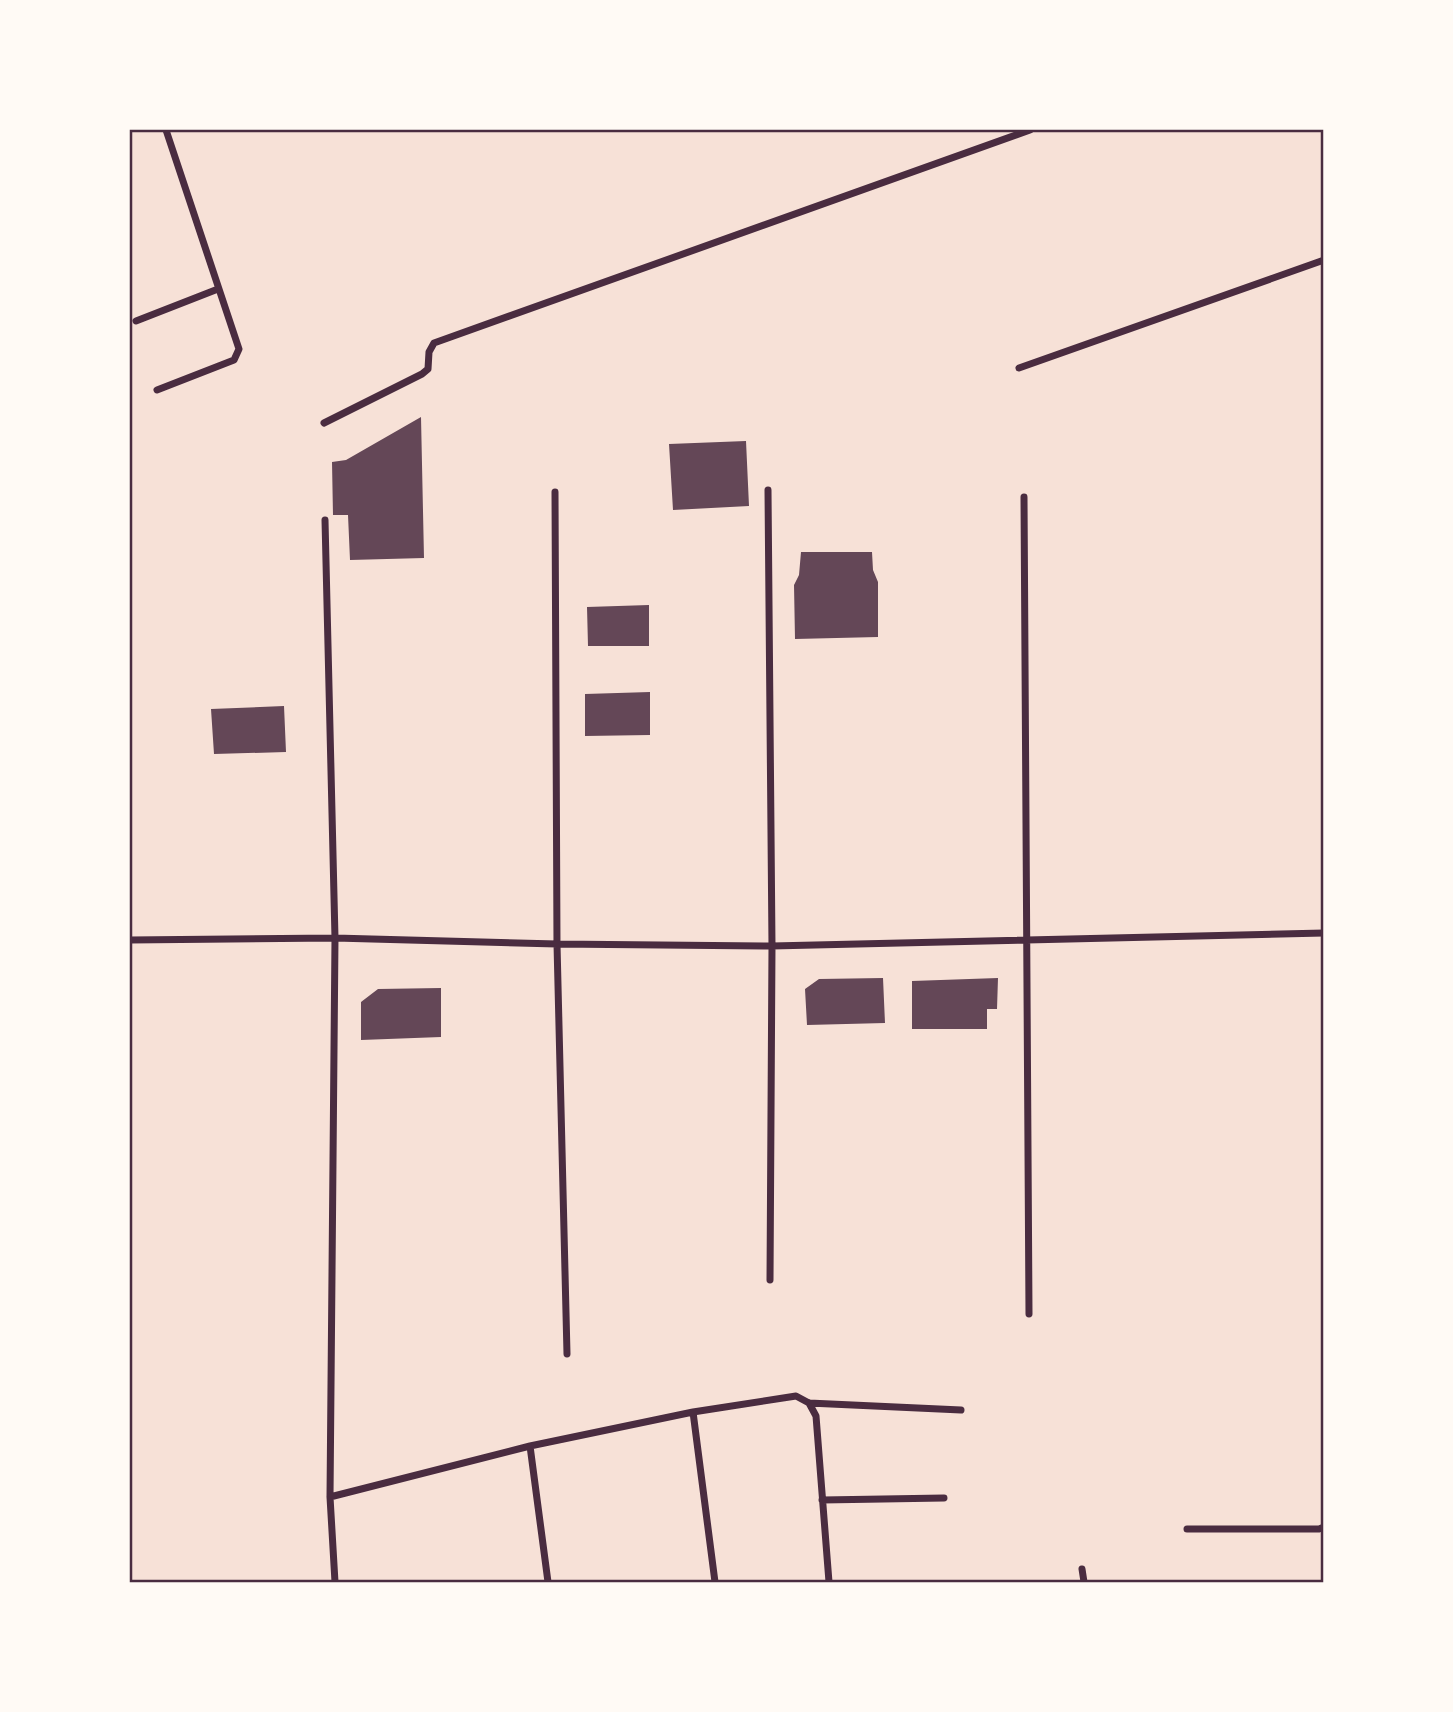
<svg xmlns="http://www.w3.org/2000/svg" width="1453" height="1712" viewBox="0 0 1453 1712" font-family="Cabin,sans-serif">
	<style>
		.building { fill: #644757 }
		.lines { fill: none; stroke-linecap: round; stroke-linejoin: round }
		.minor { stroke: #4a2c40; stroke-width: 7 }
		.neatline { fill: none; stroke: #4a2c40; stroke-width: 2.5 }
	</style>
	<rect width="100%" height="100%" fill="#f7e1d7"/>
	<path class="building" d="M421 417 424 558 350 560 348 515H333L332 462 346 460Z
		M746 441 749 506 673 510 669 444Z
		M801 552H872L873 570 878 582V637L795 639 794 585 799 575Z
		M649 605V646H588L587 607Z
		M650 692V735L585 736V694Z
		M284 706 286 752 214 754 211 709Z
		M883 978 885 1023 807 1025 805 989 819 979Z
		M998 978 997 1009H987V1029H912V981Z
		M441 988V1037L361 1040V1002L378 989Z"/>
	<g class="lines">
		<path class="minor" d="M136 321 218 289
			M1019 368 1324 260
			M157 390 234 360 239 349 166 130
			M324 423 422 374 428 369 429 352 434 343 1030 130
			M768 490 772 946 770 1280
			M555 492 557 944 567 1354
			M1024 497 1029 1314
			M325 520 335 938 330 1497 335 1582
			M130 940 335 938 557 944 772 946 1324 933
			M809 1403 816 1416 829 1582
			M693 1412 715 1582
			M530 1446 548 1582
			M330 1497 530 1446 693 1412 796 1396 809 1403 961 1410
			M822 1500 944 1498
			M1187 1529H1319L1324 1527
			M1082 1569 1084 1582"/>
	</g>
	<rect width="1453" height="1712" fill="none" stroke="#fffaf5" stroke-width="262"/>
	<rect x="131" y="131" width="1191" height="1450" class="neatline"/>
</svg>
